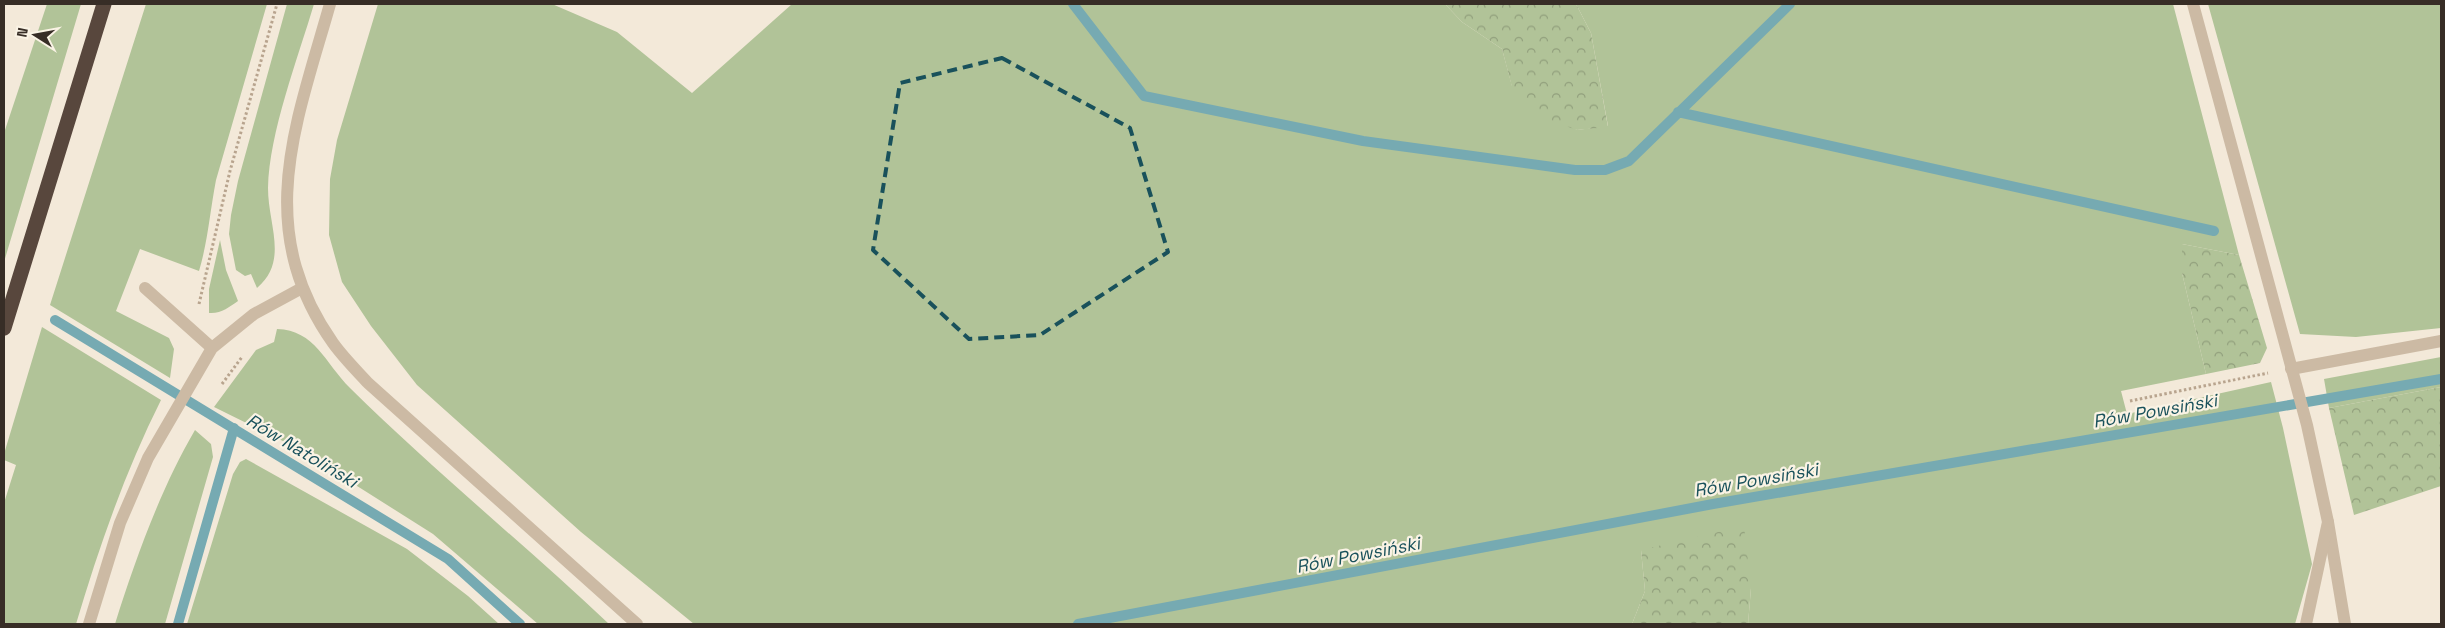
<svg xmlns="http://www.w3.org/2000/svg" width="2445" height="628" viewBox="0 0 2445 628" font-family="'Space Grotesk',sans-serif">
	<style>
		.grass { fill: #b1c398 }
		.forest { fill: url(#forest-crowns) }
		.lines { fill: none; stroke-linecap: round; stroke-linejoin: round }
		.stream { stroke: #76aab2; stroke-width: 10 }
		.path { stroke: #b8a48e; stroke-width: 3; stroke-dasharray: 2.5 2.5; stroke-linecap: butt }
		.lane { stroke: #ccbaa4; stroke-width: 12 }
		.street { stroke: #ccbaa4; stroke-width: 12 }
		.highway { stroke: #58473d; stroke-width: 15 }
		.marked { fill: none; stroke: #19515b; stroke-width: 4; stroke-dasharray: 10 6; stroke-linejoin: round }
		.labels { text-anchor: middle; stroke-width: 4.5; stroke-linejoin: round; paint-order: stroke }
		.water-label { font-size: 18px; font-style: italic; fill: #19515b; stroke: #faf3e5 }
	</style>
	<defs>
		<pattern id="forest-crowns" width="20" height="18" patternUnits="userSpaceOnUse" patternTransform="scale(1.25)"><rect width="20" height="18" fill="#b1c398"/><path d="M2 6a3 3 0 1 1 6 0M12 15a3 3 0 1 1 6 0" fill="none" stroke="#919f7c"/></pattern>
	</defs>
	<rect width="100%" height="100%" fill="#f3e9d9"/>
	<path class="grass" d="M47 4H81L4 262V133Z
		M146 4H267L216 180C210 211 208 241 199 271L140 249 116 311 169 338 174 349 170 378 50 305Z
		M287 4H314C298 58 269 133 268 188 268 225 289 261 257 288L251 274 245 276 236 270 229 234 231 215 238 181Z
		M378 4H552L617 32 692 93 792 4H1445L1462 22 1502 49 1512 86 1577 130 1608 126 1591 33 1576 4H2173L2239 255 2182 244V273L2206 374 2121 391 2127 414 2271 382 2283 428 2312 564 2295 624H1748L1751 588 1641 550 1645 591 1632 624H694L581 532 417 385 371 326 342 282 329 235 330 179 337 140Z
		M2208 4H2441V328L2356 337 2300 334Z
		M220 240 226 270 238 301C229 307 221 314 209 313V289Z
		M42 327 161 400C125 472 99 547 76 624H4V503L16 465 4 460V454Z
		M277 329C315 330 325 363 350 388 433 470 524 544 609 624H538L433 534 297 448 214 407 256 350 274 342Z
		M2441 357V387L2329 408 2324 379Z
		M195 430 211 444 213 457 165 624H115C135 560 161 488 195 430Z
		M246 459 407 549 468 596 499 624H187L233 474 240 462Z"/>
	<path class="forest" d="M1445 4H1576L1591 33 1608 127 1577 130 1535 115 1512 87 1502 49 1462 22Z
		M2182 244 2239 255 2267 348 2260 363 2206 374 2182 273Z
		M2441 387V486L2354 515 2329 408Z
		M1744 526 1751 588 1748 624H1632L1645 591 1641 550Z"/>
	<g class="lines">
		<path class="stream" d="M1073 4 1144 96 1363 141 1575 170H1605L1629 161 1790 4
			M1678 112 2214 231
			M55 320 448 559 520 624
			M178 624 234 428
			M1078 624 1713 504 2441 379"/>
		<path class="path" d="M199 304 230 171 277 4
			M222 384 242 357
			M2130 401 2268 373"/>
		<path class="lane" d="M145 288 212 348
			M2291 369 2441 341
			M2328 522 2345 624
			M89 624 120 523 148 458 212 348 254 314 302 288"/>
		<path class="street" d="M330 4C296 124 252 228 333 343 343 357 356 370 368 383L637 624
			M2193 4 2307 425 2328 522 2306 624"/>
		<path class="highway" d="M4 328 104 4"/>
	</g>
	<path class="marked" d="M1002 58 1130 128 1168 252 1040 335 969 339 873 250 900 83Z"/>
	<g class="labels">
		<g class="water-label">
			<text transform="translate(2155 411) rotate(-10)" y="6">Rów Powsiński</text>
			<text transform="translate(302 451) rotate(31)" y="6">Rów Natoliński</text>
			<text transform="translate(1756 480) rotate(-10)" y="6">Rów Powsiński</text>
			<text transform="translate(1358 555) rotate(-11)" y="6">Rów Powsiński</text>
		</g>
	</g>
	<rect width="2445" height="628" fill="none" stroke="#372d26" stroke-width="10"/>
	<g transform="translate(35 35) rotate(281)" stroke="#faf3e5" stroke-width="4" paint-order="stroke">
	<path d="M0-4L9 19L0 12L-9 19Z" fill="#372d26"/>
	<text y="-8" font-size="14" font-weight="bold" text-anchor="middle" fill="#372d26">N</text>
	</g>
</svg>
